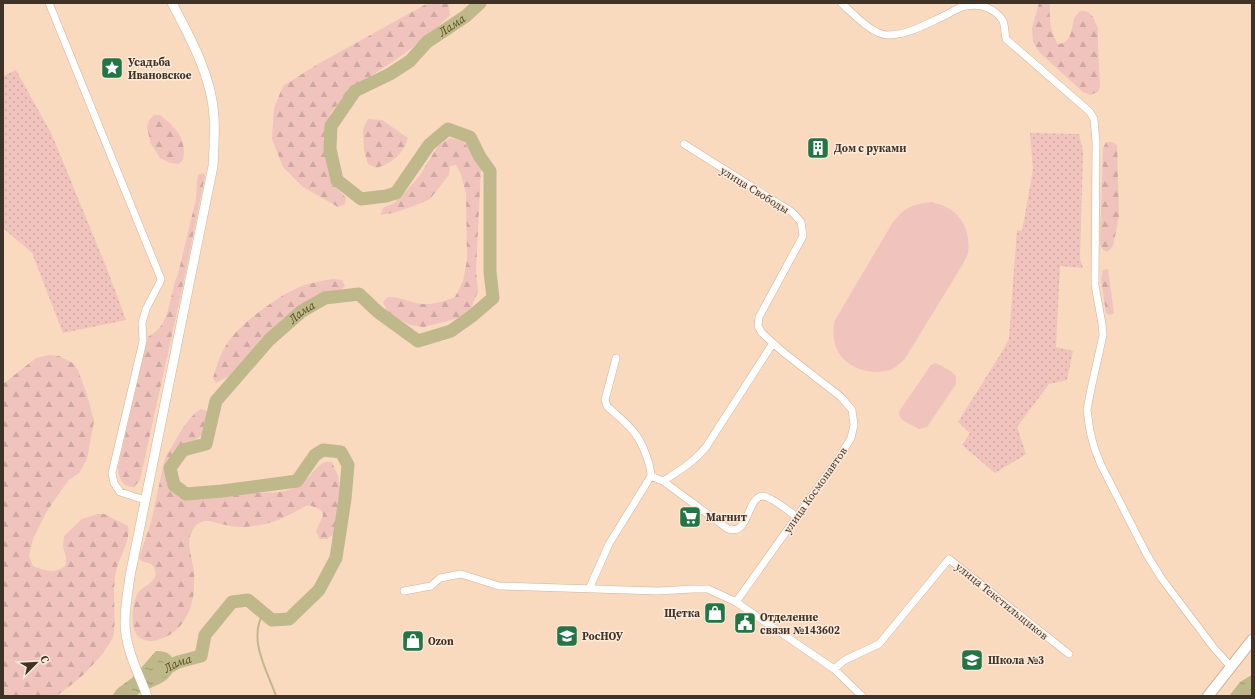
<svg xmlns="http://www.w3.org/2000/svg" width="1255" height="699" viewBox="0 0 1255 699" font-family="'Source Serif 4',serif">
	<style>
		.forest { fill: url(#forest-firs) }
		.garden { fill: url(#garden-dots) }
		.pitch { fill: #f0c3bd }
		.water { fill: url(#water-ripples) }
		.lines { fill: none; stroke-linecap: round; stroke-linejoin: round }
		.stream { stroke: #bfb88b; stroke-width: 2 }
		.river { stroke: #bfb88b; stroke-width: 13 }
		.minor-casing { stroke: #d1b399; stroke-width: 8 }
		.tertiary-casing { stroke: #d1b399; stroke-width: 10 }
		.secondary-casing { stroke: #d1b399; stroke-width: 12 }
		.minor { stroke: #fff; stroke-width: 7 }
		.tertiary { stroke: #fff; stroke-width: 9 }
		.secondary { stroke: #fff; stroke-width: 10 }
		.labels { text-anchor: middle; stroke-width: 3; stroke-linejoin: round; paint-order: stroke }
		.poi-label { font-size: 11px; font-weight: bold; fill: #3f3328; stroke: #fdeada; text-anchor: start }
		.street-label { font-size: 11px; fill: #3f3328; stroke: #fdeada }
		.water-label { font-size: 12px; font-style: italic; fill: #564c18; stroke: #fdeada }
	</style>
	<defs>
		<pattern id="forest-firs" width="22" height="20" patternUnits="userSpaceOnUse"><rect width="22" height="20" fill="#f0c3bd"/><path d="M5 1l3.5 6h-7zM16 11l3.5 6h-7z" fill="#cfa8a2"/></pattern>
		<pattern id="garden-dots" width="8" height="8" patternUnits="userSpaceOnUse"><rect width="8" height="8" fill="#f0c3bd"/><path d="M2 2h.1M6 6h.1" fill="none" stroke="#cfa8a2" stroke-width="1.8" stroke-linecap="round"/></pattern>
		<pattern id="water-ripples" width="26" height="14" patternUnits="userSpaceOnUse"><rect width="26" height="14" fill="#bfb88b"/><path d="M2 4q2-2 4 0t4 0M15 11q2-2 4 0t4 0" fill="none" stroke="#9d9672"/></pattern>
	</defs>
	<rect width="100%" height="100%" fill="#f9dabf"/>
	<path class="forest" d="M428 3H448L450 15 431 33 401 56 347 92 330 114 325 149 330 175 337 188 346 198 345 204 338 207 303 187 283 167 272 139 274 108 283 86 318 64Z
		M1039 3H1050C1049 17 1050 32 1058 44 1072 43 1071 30 1074 19 1075 16 1078 14 1080 11H1085L1088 12 1093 17 1098 29V49L1100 87 1098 92 1090 95 1083 92 1040 53 1033 42 1032 28Z
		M154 115H160C176 128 187 138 183 160L178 164 170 163 160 158 151 144 147 128 149 120Z
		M368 119 382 120 408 138C402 156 393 162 377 168L368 164 364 150 363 129Z
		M450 138 463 141 474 155 481 168 476 271 478 291 470 311 459 318 424 327 410 325 396 318 387 311 383 302 388 297C398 297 406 300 416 303 430 306 442 302 455 297L463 281 467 260 466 194 461 174 456 165 450 166 449 175 430 199 414 206 393 213 380 215 383 208 394 203 408 189 420 175 438 146Z
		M1106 142H1112L1117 145 1119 216 1113 246 1107 252 1103 250 1100 244 1103 148Z
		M203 173 205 176 184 280 140 480 134 487C122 487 119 479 118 467L148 337C152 334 157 331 160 327 170 316 171 289 178 274L196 199 197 181 198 175Z
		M1108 269 1114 313 1110 315 1106 313 1101 279 1103 270Z
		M333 279 342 280 345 286 340 291 304 303 285 320 261 339 229 376 216 383 213 378C217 366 220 354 227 344 238 325 277 297 297 288 308 283 321 281 333 279Z
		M49 355 59 356 73 363 78 370 87 395 94 421 87 459 79 473 69 480 59 493 46 513 33 539 29 556 33 566C45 571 55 575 66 565V557L63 547 64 536 82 519 98 514H104L128 526C131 541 119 557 116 571 112 591 116 612 114 632 114 643 92 666 84 674 76 682 66 688 58 695L55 696H3V384L36 358Z
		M201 409 207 411 209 416 206 429 201 436 176 452 168 469V476L175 492 182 497 193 498C213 496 234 494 254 493 268 492 283 494 296 487 301 484 309 478 312 473 318 467 322 460 332 462L338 476 341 497 334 534 327 539H320L316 532C322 514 331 512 308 505 297 510 287 517 275 521 264 525 251 527 239 527 234 527 227 525 221 524 211 522 202 517 194 528 185 539 191 553 193 566 195 573 194 583 194 590 192 613 180 635 157 640 152 642 144 641 140 638 129 631 132 602 138 593 143 585 159 582 155 570 153 563 148 563 141 561L139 558 151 522 165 458 184 426 195 413Z"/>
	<path class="garden" d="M16 70 52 135 107 269 126 320 63 333 32 253 3 228V76Z
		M1030 133 1079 134 1083 151 1080 259 1083 268 1060 266 1056 347 1073 351 1067 380 1049 384 1017 427 1026 454 995 473 962 445 970 433 958 422 1000 355 1009 339 1017 230 1022 231 1033 170Z"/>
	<path class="pitch" d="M932 202C936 204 940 204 944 206 962 213 971 234 968 253 967 257 964 261 963 264L904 360C899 364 893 370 886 371 866 375 843 366 836 347 833 339 833 330 834 322L893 222C905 207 913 204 932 202Z
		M935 363C940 364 951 371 955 375 957 378 956 381 956 384L927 427 919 429 902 420 899 415 900 410 931 365Z"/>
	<path class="water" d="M156 651C176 650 180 668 166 680 157 687 145 688 136 696H112L117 689 132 678Z
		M1250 676H1252V696H1229L1240 682Z"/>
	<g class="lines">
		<path class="stream" d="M264 612C247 639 267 670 276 696"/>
		<path class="river" id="s1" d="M158 673 178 662 201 656 205 635 232 602 248 600 272 620 289 619 319 590 336 558 345 499 348 465 341 452 323 450 315 455 297 481 222 491 186 494 174 485 170 468 183 450 206 444 216 401 269 340 302 311 325 298 359 294 378 312 418 341 451 331 472 316 493 298 490 272V171L480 157 470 137 448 129 429 145 396 193 386 196 361 199 337 180 330 149 331 126 355 91 390 74 410 61 427 42 466 16 480 3"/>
		<g class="minor-casing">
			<path id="minor" d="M49 3 161 279 160 282 146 309 142 323 143 341 112 473 114 483 120 492 145 500
				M841 3C853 13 872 35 888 35 909 35 928 23 946 15 952 12 959 7 966 6 980 3 995 8 1003 21 1005 26 1005 34 1006 39L1090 112 1094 119 1096 142 1095 285 1102 324 1103 335 1091 389 1087 410 1090 431 1094 447 1101 465 1147 555 1162 579 1214 648 1231 667
				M684 144 792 212 801 222 803 236 759 317 758 326 762 333 783 352 841 397 852 410 854 425 851 438 840 456 736 602
				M651 476 663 481 728 529C750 536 746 497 763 496 770 496 790 512 797 517
				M663 481C679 471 694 462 706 447L773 343
				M589 589 609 544 651 476C651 466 643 444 636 435 630 425 616 415 607 406L605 400 616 358
				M404 591 431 586 440 578 461 574 499 586 658 591 693 589H708L736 602 834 669 862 696
				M834 669 845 660 879 644 949 559 1069 654"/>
		</g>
		<g class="tertiary-casing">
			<path id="tertiary" d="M147 696C138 672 125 648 125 622 125 607 128 591 130 576L213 166C214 150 215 134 214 117 212 77 191 39 172 3"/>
		</g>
		<g class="secondary-casing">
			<path id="secondary" d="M1208 696 1252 640"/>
		</g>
		<use href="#minor" class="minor"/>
		<use href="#tertiary" class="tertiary"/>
		<use href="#secondary" class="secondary"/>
	</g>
	<defs>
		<g id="sight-square" transform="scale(1.15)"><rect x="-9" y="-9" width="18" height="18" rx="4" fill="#247546" stroke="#fdeada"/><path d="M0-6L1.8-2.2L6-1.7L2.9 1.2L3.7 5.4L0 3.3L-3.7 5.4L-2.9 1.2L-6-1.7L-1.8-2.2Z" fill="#fff"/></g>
		<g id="building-square" transform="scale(1.15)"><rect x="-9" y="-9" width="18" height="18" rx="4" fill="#247546" stroke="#fdeada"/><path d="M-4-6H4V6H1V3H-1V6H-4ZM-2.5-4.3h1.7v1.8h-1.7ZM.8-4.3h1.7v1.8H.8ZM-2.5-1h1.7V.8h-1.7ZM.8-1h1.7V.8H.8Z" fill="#fff"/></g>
		<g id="supermarket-square" transform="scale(1.15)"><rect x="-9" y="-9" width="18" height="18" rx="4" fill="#247546" stroke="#fdeada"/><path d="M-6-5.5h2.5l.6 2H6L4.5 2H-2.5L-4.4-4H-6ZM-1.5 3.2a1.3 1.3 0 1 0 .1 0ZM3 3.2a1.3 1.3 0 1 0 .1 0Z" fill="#fff"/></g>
		<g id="shop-square" transform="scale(1.15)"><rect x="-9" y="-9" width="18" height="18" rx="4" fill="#247546" stroke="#fdeada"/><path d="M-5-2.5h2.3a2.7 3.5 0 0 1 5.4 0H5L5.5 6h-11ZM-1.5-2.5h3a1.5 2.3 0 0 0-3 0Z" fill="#fff"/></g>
		<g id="civic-square" transform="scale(1.15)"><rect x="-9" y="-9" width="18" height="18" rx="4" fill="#247546" stroke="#fdeada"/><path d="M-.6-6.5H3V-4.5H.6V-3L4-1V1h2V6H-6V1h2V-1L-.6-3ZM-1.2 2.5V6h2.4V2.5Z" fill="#fff"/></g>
		<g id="university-square" transform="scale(1.15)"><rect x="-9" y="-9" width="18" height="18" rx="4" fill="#247546" stroke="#fdeada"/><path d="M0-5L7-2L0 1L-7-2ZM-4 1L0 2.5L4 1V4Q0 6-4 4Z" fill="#fff"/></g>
		<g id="school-square" transform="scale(1.15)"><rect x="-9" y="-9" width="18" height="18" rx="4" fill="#247546" stroke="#fdeada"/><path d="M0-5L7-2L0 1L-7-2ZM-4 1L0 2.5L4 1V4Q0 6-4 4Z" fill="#fff"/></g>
	</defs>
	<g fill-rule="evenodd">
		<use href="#sight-square" x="112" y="68"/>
		<use href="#building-square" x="818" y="148"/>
		<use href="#supermarket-square" x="690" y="517"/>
		<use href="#shop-square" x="715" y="613"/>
		<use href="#civic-square" x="745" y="623"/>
		<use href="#university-square" x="567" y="636"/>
		<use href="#shop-square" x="413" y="641"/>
		<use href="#school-square" x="972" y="660"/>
	</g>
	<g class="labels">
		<g class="poi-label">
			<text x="128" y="66">Усадьба<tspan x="128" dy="13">Ивановское</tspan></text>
			<text x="834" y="152">Дом с руками</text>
			<text x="706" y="521">Магнит</text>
			<text x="700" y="617" text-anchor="end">Щетка</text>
			<text x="760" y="621">Отделение<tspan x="760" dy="13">связи №143602</tspan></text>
			<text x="582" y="640">РосНОУ</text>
			<text x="428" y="645">Ozon</text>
			<text x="988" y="664">Школа №3</text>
		</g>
		<g class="street-label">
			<text transform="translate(755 190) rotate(32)" y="4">улица Свободы</text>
			<text transform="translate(815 490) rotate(-55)" y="4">улица Космонавтов</text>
			<text transform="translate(1002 601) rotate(39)" y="4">улица Текстильщиков</text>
		</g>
		<g class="water-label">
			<text dy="4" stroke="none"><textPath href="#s1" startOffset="1559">Лама</textPath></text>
			<text dy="4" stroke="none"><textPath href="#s1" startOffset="779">Лама</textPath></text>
			<text dy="4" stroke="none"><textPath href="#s1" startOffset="22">Лама</textPath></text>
		</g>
	</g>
	<rect width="1255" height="699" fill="none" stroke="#3f3328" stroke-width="8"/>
	<g transform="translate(36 663) rotate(66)" stroke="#fdeada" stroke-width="3" paint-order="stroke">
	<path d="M0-3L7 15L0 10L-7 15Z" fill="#3f3328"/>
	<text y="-6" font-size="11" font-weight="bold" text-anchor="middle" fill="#3f3328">С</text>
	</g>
</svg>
